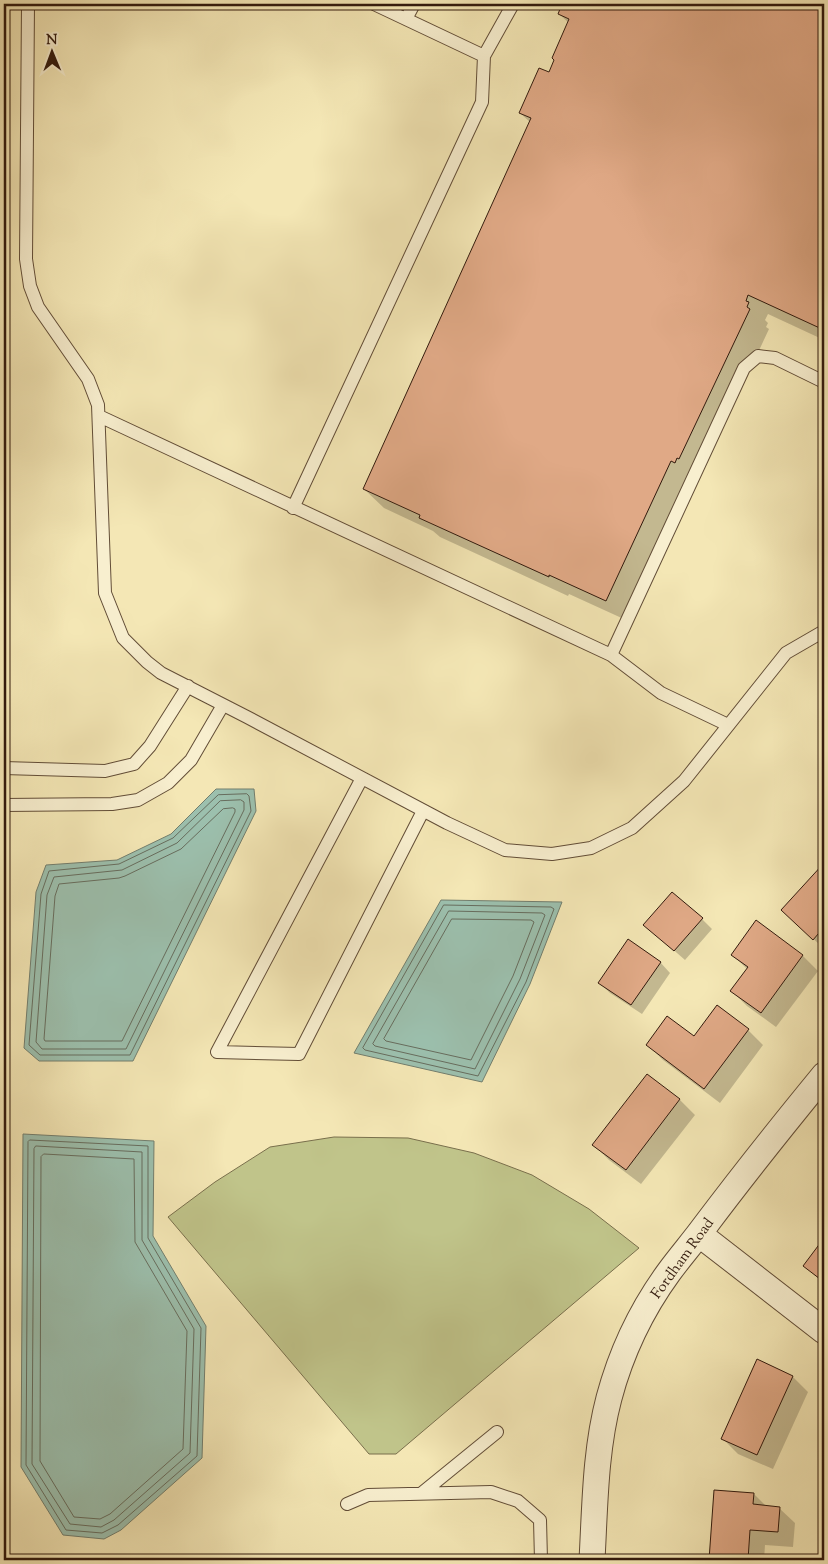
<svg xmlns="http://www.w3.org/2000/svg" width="828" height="1564" viewBox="0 0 828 1564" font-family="'Sorts Mill Goudy',serif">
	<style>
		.green { fill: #c0c48a; stroke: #796f4c }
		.water { fill: #9cc0ae; stroke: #727e6e }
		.shadow { fill: #0003 }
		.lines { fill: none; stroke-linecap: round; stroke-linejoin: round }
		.shore { stroke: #676d5e; stroke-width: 1 }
		.building { fill: #e0a986; stroke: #321a0d }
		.service-casing { stroke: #624d37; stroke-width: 14 }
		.minor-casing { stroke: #624d37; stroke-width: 27 }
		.service { stroke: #f8efcf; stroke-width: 12 }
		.minor { stroke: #f8efcf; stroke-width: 25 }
		.labels { text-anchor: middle; stroke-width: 4; stroke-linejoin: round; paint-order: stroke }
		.street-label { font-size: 15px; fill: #321a0d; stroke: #f8efcf }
	</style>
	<rect width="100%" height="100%" fill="#f4e7b5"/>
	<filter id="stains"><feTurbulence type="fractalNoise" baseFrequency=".004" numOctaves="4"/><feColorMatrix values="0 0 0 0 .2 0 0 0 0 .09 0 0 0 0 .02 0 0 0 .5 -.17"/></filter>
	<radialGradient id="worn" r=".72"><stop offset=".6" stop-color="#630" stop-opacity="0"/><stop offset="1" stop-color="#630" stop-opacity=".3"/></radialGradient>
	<path class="green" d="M334 1137 408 1138 474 1153 532 1175 589 1209 639 1248 396 1454H369L168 1217 215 1182 270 1147Z"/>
	<path class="water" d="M216 789H254L256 811 133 1061H39L24 1048 36 892 46 865 117 860 171 834Z
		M441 900 562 902 530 984 482 1082 354 1053Z
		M23 1134 154 1141 153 1236 206 1326 202 1458 121 1530 104 1539 63 1535 21 1467Z"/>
	<path class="shadow" d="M564 4H824V340L768 314 765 320 768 323 766 327 769 329 699 478 626 620 569 594 568 596 440 537 433 531 384 508 364 489 531 123 520 113 550 73 569 23 559 14Z
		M824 865V949L783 910Z
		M702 919 712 929 685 960 645 925Z
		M757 922 803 956 818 971 776 1027 747 1006 732 991 747 969 733 955Z
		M660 962 670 973 642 1014 610 993 600 983Z
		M748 1030 763 1045 720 1103 663 1060 648 1045Z
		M647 1076 680 1100 695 1115 641 1184 609 1160 594 1145Z
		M824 1241V1284L805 1266Z
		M793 1377 808 1392 773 1469 738 1454 722 1438Z
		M716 1491 754 1494 767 1507 779 1508 795 1523 793 1547 765 1545 764 1560H710Z"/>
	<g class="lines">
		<path class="shore" d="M247 794 249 796 251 811 130 1055H40L29 1045 41 894 49 871 119 864 173 838 218 795Z
			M241 800 244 802V810L126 1049H42L36 1042 47 895 54 877 122 870 177 843 220 801Z
			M233 808 235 809V812L122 1041H45L44 1039 55 896 59 884 119 878 125 876 181 849 223 809Z
			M444 905 551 907 554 909 526 982 478 1076 365 1050 363 1048Z
			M449 911 542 913 545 915 520 979 475 1069 375 1046 373 1044Z
			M452 919 531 920 534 922 513 976 471 1060 386 1041 384 1039Z
			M30 1140 148 1146V1238L201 1328 197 1456 118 1525 102 1533 66 1530 26 1465 28 1142Z
			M36 1146 142 1152V1240L194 1329 190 1453 114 1520 101 1527 70 1524 32 1464 34 1149Z
			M44 1154 134 1159 135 1242 187 1331 183 1449 110 1514 100 1519 74 1517 40 1461 41 1157Z"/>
	</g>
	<path class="building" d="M562 4H824V330L748 295 746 301 749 302 747 307 750 309 679 459 677 458 675 463 671 461 606 601 549 575V577L419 518 420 515 363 489 531 118 519 113 539 68 549 72 554 60 552 58 569 19 558 14Z
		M824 863V927L813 940 781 910Z
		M672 892 703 918 674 951 643 925Z
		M756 920 803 955 761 1013 730 991 748 967 731 955Z
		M628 939 661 962 631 1005 598 983Z
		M717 1005 749 1029 704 1089 646 1045 667 1016 694 1036Z
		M647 1074 680 1099 626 1170 592 1145Z
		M824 1238V1282L803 1266Z
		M757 1359 793 1376 757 1455 721 1439Z
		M714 1490 754 1493 753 1504 780 1507 778 1532 750 1530 748 1560H709Z"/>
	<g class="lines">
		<g class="service-casing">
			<path id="service" d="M28 4 26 259 30 286 38 307 88 379 98 405 105 593 123 638 147 662 161 673 247 717 447 823 505 850 552 854 591 848 632 828 684 781 786 653 824 631
				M374 4 484 56
				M406 19 414 4
				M99 416 611 655 661 693 728 725
				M293 508 482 102 484 56 513 4
				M611 655 744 368 758 356 775 358 824 382
				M4 768 105 771 134 764 150 746 188 686
				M362 778 217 1052 299 1054 423 811
				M4 805 112 804 138 800 168 783 191 760 223 705
				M422 1493 497 1432
				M347 1504 368 1495 491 1492 518 1501 540 1520 541 1560"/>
		</g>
		<g class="minor-casing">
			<path id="minor" d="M699 1234 824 1331
				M592 1560C595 1506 595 1451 609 1398 621 1353 642 1309 669 1272 680 1257 693 1242 704 1227 743 1175 783 1125 824 1075"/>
		</g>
		<use href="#service" class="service"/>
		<use href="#minor" class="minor"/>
	</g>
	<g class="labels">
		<g class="street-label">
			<text transform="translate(682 1258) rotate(-54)" y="5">Fordham Road</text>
		</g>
	</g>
	<rect width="828" height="1564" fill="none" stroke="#f4e7b5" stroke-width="20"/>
	<rect x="5" y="5" width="818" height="1554" fill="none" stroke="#321a0d" stroke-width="2.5"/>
	<rect x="10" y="10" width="808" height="1544" fill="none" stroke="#321a0d"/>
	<g transform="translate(52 52) rotate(359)" stroke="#f8efcf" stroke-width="4" paint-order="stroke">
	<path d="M0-4L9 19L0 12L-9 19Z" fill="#321a0d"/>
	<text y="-8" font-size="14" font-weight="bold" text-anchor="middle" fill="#321a0d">N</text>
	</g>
	<rect width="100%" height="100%" filter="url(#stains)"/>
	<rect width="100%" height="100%" fill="url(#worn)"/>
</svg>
